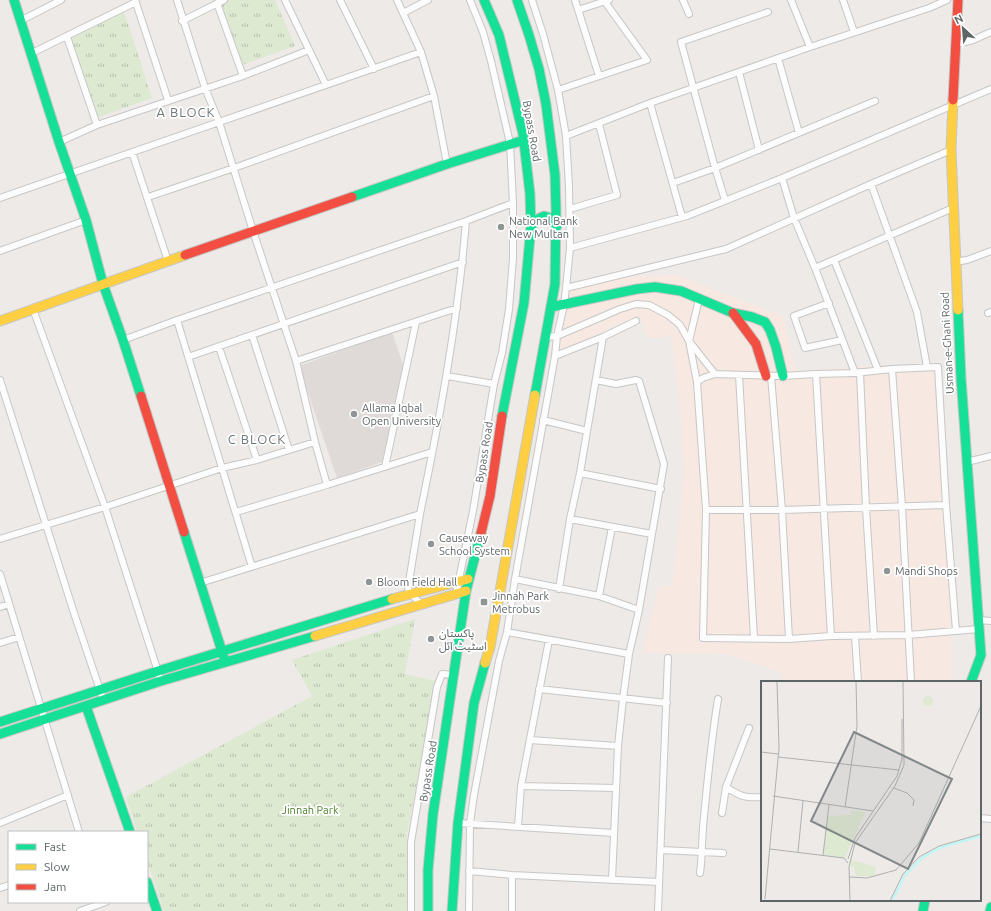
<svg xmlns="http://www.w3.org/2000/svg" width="991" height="911" viewBox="0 0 991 911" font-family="Ubuntu,'Noto Sans Arabic',sans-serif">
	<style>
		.commercial { fill: #f7e8e1 }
		.education { fill: #dfdad7 }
		.park { fill: url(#park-tufts) }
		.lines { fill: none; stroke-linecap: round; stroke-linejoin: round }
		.street-casing { stroke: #c7c7c6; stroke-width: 8 }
		.fast-casing { stroke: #c6c7c6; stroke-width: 11 }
		.slow-casing { stroke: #c6c7c6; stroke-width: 11 }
		.jam-casing { stroke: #c6c7c6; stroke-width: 11 }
		.street { stroke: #fcfcfc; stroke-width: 6 }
		.fast { stroke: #16e098; stroke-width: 9 }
		.slow { stroke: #ffcf43; stroke-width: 9 }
		.jam { stroke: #f24e42; stroke-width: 9 }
		.poi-dot { fill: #8f9494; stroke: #fff; stroke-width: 1.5 }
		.labels { text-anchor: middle; stroke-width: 3.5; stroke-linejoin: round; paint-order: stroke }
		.street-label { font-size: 11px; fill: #5d6567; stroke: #fff }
		.poi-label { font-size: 11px; fill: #5d6567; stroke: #fff; text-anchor: start }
		.park-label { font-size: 11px; fill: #50832f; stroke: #fff }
		.quarter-label { font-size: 13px; letter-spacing: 1px; fill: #6e7879; stroke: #fff }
		.inset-river { fill: none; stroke: #bbf9f7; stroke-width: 2 }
		.inset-road { fill: none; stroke: #afb1b0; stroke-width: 1 }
		.view { fill: #828889; fill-opacity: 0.15; stroke: #828889; stroke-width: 2 }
		.inset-edge { fill: none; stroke: #5d6567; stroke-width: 2 }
	</style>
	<defs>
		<pattern id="park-tufts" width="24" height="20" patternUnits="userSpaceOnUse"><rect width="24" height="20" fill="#dee9d2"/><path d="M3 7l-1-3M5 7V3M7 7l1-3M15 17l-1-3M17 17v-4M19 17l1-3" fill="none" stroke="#b7c0ae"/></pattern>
	</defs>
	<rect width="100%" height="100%" fill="#edeae8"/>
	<path class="commercial" d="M677 275 783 316 796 370 939 363 953 682H780L783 673 725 654 642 653 658 587 672 585 684 475 682 426 671 336 647 338 639 315 558 353 566 292 624 276Z"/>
	<path class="education" d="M392 332 403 365 382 462 337 478 299 366Z"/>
	<path class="park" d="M223 0H275L295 46 237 67 215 4Z
		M124 11 152 98 96 118 67 37Z
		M415 619 405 674 436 681 407 834V902L408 911H164L147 861V832H137L126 797 312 696 292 660Z"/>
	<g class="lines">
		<g class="street-casing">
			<path id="street" d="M135 0 168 100
				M177 0 205 88 219 122 253 231 296 361 315 442 327 485 236 512
				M285 0 326 85
				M340 0 374 69
				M397 0 421 52 434 96 447 164
				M575 0 599 76
				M683 0 689 14
				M791 0 810 47
				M843 0 854 32
				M217 3 243 76
				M578 10 609 0
				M403 13 428 0
				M20 21 61 0
				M182 21 224 0
				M67 37 97 125
				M957 44 973 40 991 32
				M30 54 136 2
				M778 58 799 133
				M739 72 759 150
				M558 90 647 60 605 2
				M650 103 682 217
				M566 136 650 103 810 47 929 8 947 0
				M59 142 97 125 243 76 309 50
				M132 152 168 261
				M782 178 794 218 815 268 855 373
				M673 183 715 168 875 101
				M871 184 917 312 927 367
				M148 197 234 168 434 96
				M0 198 421 52
				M725 200 715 168 681 42 768 12
				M570 209 617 195 599 124
				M570 248 687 216 782 178 991 89
				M0 251 86 220
				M834 260 878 370
				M955 262 967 260 991 251
				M815 268 953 208
				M566 288 726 249 871 184 951 150
				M829 303 794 316 805 348 842 340
				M33 309 105 507 161 681
				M988 313 991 312
				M177 320 252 567
				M252 335 289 450
				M546 337 557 336 620 309 636 304 649 305 668 315 680 325 689 341 715 374
				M123 340 177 320 466 221
				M219 347 257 460
				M555 356 603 337 636 321
				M188 357 463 262
				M296 361 457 308
				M892 369 902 507 911 682
				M860 372 866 508 874 636
				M816 374 831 636
				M739 375 754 638
				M447 376 494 384
				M771 376 782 510 789 639
				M0 380 74 613 103 699
				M596 380 616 384 636 380 639 381 664 464 639 610 629 654 623 699 618 746 612 880
				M697 382 689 341 699 299
				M543 420 587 431
				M967 462 991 456
				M385 467 416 322
				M580 473 661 489
				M327 485 432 452
				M706 510H782L946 505
				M420 514 408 588 410 593 421 604
				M570 519 652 534
				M0 539 105 507 222 468 257 460 315 442
				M0 574 79 832
				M515 579 599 596 639 610
				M200 583 420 514C440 417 458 320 466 221L513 203
				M559 589 570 519 580 473 603 337
				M456 594 473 511 494 384 502 353 509 309 513 258V203L510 143 491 61 483 32 470 0
				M599 596 612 527
				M0 607 9 604
				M979 620 991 621
				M956 631 946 505 938 367 892 369 855 373 816 374 783 376 715 374 703 378 697 382 706 510 703 638 789 639 831 636 908 635 979 629
				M507 632 629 654
				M855 636 858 682
				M0 643 19 637
				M539 689 667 703
				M530 740 618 746
				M521 786 616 788
				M726 787C741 797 745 798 762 797
				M722 813 726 787 749 728
				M980 818 991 819
				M0 823 68 795
				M458 823 614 833
				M518 826 521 786 549 640
				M661 850 723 853
				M469 871 512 875 659 882
				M700 873C702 858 702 843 703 827 707 784 711 742 718 699
				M512 875V911
				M0 888 9 885
				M80 911 106 902
				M411 911V842L437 687 442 674 454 675
				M469 911 470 823 474 795 499 661 507 632 515 579 555 356 557 336 564 305 566 288 570 248 569 186 566 136 558 90 543 34 532 0
				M658 911 668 658"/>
		</g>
		<g class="fast-casing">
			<path id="fast" d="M14 0 59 142 86 220 103 284 123 340 141 396
				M484 0 499 35 523 134 530 194 531 226 524 303 502 416
				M517 0 529 35 539 69 546 104 555 175 556 211 555 284 535 395
				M352 197 447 164 524 140
				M531 226 538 219 544 216 551 218 557 226
				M551 307 637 289 655 287 681 291 733 313 752 317 765 322 770 330 776 347 783 376
				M958 310 961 378 981 655 971 682
				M184 532 225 661
				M86 706 130 832
				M0 722 158 671 392 599
				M0 734 161 681 315 636
				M147 882 157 911
				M428 911V870L433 814 466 591 481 533
				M452 911 458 823 474 703 485 663
				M923 911 925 900
				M990 911 991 907"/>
		</g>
		<g class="slow-casing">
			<path id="slow" d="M953 100 951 150 958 310
				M0 321 185 255
				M392 599 468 579
				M315 636 466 591
				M485 663 490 647 535 395"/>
		</g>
		<g class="jam-casing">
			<path id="jam" d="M953 100 958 0
				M185 255 352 197
				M733 313 756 344 766 376
				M141 396 184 532
				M481 533 490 496 502 416"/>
		</g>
		<use href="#street" class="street"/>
		<use href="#fast" class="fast"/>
		<use href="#slow" class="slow"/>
		<use href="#jam" class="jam"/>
	</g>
	<g class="poi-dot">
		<circle cx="501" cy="227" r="4"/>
		<circle cx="354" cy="414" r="4"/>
		<circle cx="431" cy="544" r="4"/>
		<circle cx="887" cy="571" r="4"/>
		<circle cx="369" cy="582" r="4"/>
		<rect x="480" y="598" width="8" height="8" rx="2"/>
		<circle cx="431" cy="639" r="4"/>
	</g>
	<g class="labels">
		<g class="street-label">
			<text transform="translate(532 131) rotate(80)" y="4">Bypass Road</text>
			<text transform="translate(947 343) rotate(-93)" y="4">Usman-e-Ghani Road</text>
			<text transform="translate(484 452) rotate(-81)" y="4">Bypass Road</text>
			<text transform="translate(428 771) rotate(-81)" y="4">Bypass Road</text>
		</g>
		<g class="poi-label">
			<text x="509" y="225">National Bank<tspan x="509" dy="13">New Multan</tspan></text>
			<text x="362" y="412">Allama Iqbal<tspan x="362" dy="13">Open University</tspan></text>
			<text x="439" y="542">Causeway<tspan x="439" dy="13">School System</tspan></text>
			<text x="895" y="575">Mandi Shops</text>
			<text x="377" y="586">Bloom Field Hall</text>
			<text x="492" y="600">Jinnah Park<tspan x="492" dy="13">Metrobus</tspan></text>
			<text x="439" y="637">پاکستان<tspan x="439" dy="13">اسٹیٹ آئل</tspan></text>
		</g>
		<g class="park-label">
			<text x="310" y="814">Jinnah Park</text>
		</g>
		<g class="quarter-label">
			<text x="186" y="117">A BLOCK</text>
			<text x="257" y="444">C BLOCK</text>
		</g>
	</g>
	<g transform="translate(761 681)">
		<rect width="220" height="220" fill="#edeae8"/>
		<path d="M90 179 115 186 113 195H95L93 186 89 185Z" fill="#dee9d2"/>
		<path d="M162 20a5 5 0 1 1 10 0a5 5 0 1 1-10 0ZM90 129 104 131 84 177 62 174 67 135 90 134Z" fill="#dee9d2"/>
		<path class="inset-river" d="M131 220 144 194 162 176 181 166 220 155"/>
		<path class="inset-road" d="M0 71 17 73M17 76 138 89M133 107 146 112 153 119 152 125M12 115 112 130M84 126 96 45 95 0M9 168 83 177 87 182M37 171 42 120M62 174 68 124M87 178 94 157 136 95 141 78V38M88 196 106 197 135 189 158 162 220 25M4 218 18 67 16 0M89 220 88 186 94 162 134 105 143 84 142 0M129 220 142 193 158 176 178 165 220 153"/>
		<path class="view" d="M93 51 191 98 147 188 50 140Z"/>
		<rect width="220" height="220" class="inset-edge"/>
	</g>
	<rect x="8" y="831" width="140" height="72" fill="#ffffff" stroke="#bec1c2"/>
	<rect x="16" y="844" width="20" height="6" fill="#16e098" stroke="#bec1c2"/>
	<text x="44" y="851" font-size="12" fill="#5d6567">Fast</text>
	<rect x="16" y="864" width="20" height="6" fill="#ffcf43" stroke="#bec1c2"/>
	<text x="44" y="871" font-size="12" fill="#5d6567">Slow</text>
	<rect x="16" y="884" width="20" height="6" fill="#f24e42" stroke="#bec1c2"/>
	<text x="44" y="891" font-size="12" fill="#5d6567">Jam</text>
	<g transform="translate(963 28) rotate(334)" stroke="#ffffff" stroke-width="3" paint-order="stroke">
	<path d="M0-3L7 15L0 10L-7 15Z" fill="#5d6567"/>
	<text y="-6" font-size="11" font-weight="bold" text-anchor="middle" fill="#5d6567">N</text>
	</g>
</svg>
